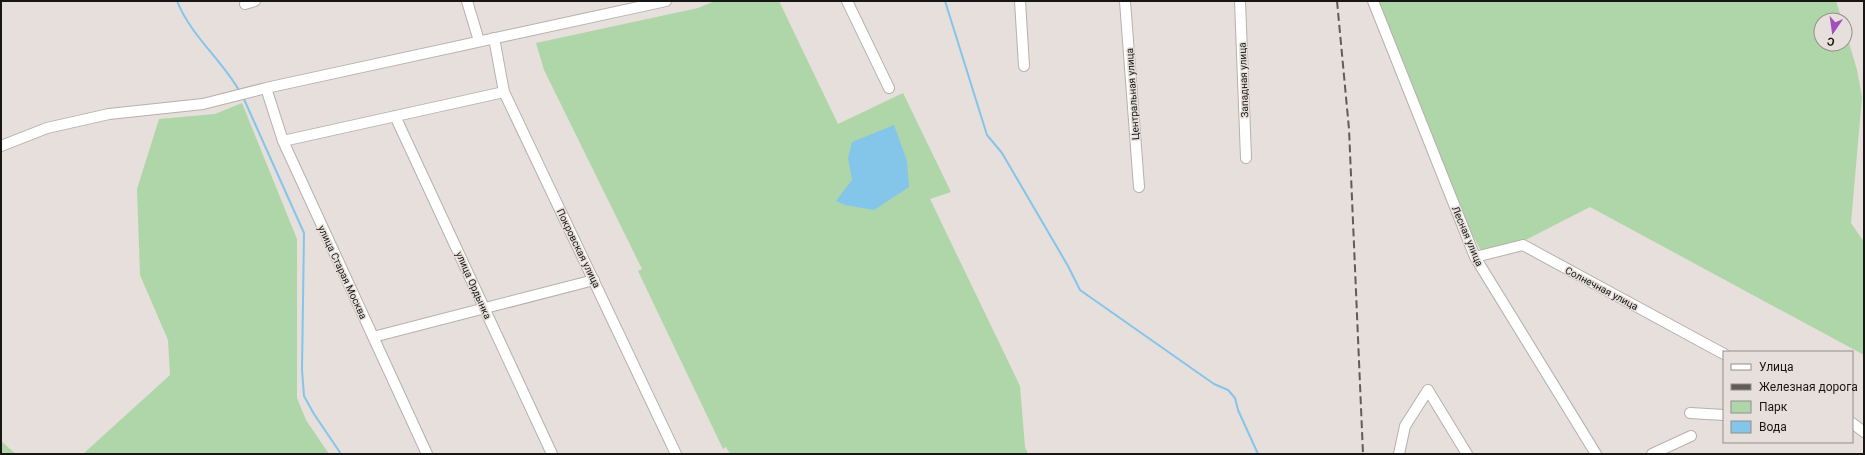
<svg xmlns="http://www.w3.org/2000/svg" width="1865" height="455" viewBox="0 0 1865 455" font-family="Roboto,sans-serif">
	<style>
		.green { fill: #afd6a8 }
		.water { fill: #84c5ea }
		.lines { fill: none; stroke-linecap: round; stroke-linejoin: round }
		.stream { stroke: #84c5ea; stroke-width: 2 }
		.minor-casing { stroke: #b7b0ac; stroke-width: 12 }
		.minor { stroke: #fff; stroke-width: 10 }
		.rail { stroke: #5f5c59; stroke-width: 2; stroke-dasharray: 8 4; stroke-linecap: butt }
		.labels { text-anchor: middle; stroke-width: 3; stroke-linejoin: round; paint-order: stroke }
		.street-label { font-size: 10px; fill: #181614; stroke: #e6dfdb }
	</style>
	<rect width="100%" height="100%" fill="#e6dfdb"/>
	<path class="green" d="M715 1H779L838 124 903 93 951 192 930 199 1020 386 1025 447 1028 454H730L726 447 723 449 638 271 642 269 544 70 536 43 698 8Z
		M1376 1H1836L1842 20H1821V44H1845V29L1857 70 1862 97 1851 223 1864 242V355L1590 207 1486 260 1449 192Z
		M242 103 297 239V398L306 420 329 454H83L170 375 168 340 140 275 137 189 159 119 215 114Z
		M1 441 16 454H1Z"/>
	<path class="water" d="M894 125 907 161 909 187 874 210 845 205 836 201 852 180 848 158 852 142Z"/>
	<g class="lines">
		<path class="stream" d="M177 1C191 36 222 60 240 92
			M945 1 987 135 1002 153 1068 266 1080 290 1214 384 1228 390 1235 398 1238 410 1258 454
			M243 97 304 233 302 370 304 396 314 414 341 454"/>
		<g class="minor-casing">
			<path id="minor" d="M467 1 479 41
				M847 1 889 88
				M1020 1 1024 66
				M1125 1 1139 187
				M1240 1 1246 158
				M1373 1 1475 257 1596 454
				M245 4 255 1
				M494 38 504 92 676 454
				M266 88 283 141 427 454
				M395 116 552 454
				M283 141 504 92
				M1 146 47 128 109 114 203 104 266 88 666 1
				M1475 257 1523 245 1724 354
				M373 337 594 280
				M1690 413 1724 415
				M1852 423 1864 432
				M1399 454 1405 426 1428 390 1467 454
				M1652 454 1691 436"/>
		</g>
		<use href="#minor" class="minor"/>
		<path class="rail" d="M1337 1 1349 129 1363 454"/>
	</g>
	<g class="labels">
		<g class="street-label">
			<text transform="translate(1243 80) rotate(-92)" y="4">Западная улица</text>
			<text transform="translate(1132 94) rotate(-94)" y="4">Центральная улица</text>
			<text transform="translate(1468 236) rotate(67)" y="4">Лесная улица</text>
			<text transform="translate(579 248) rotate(64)" y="4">Покровская улица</text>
			<text transform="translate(343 272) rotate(65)" y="4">улица Старая Москва</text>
			<text transform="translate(474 285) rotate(66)" y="4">улица Ордынка</text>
			<text transform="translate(1602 288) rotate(28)" y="4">Солнечная улица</text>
		</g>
	</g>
	<rect width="1865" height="455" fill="none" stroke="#181614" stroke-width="4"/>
	<rect x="1723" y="351" width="130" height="92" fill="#e6dfdb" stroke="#948f8b"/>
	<rect x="1731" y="364" width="20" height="6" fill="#ffffff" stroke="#948f8b"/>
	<text x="1759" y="371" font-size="12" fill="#181614">Улица</text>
	<rect x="1731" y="384" width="20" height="6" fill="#5f5c59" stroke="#948f8b"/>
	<text x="1759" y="391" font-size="12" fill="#181614">Железная дорога</text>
	<rect x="1731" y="401" width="20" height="12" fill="#afd6a8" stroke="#948f8b"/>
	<text x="1759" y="411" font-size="12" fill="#181614">Парк</text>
	<rect x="1731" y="421" width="20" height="12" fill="#84c5ea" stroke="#948f8b"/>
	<text x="1759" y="431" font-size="12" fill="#181614">Вода</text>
	<g transform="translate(1833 32) rotate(193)"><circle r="19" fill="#e6dfdb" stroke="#948f8b"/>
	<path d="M0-3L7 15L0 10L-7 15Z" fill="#a250bf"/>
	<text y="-6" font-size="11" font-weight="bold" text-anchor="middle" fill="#181614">С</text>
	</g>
</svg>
